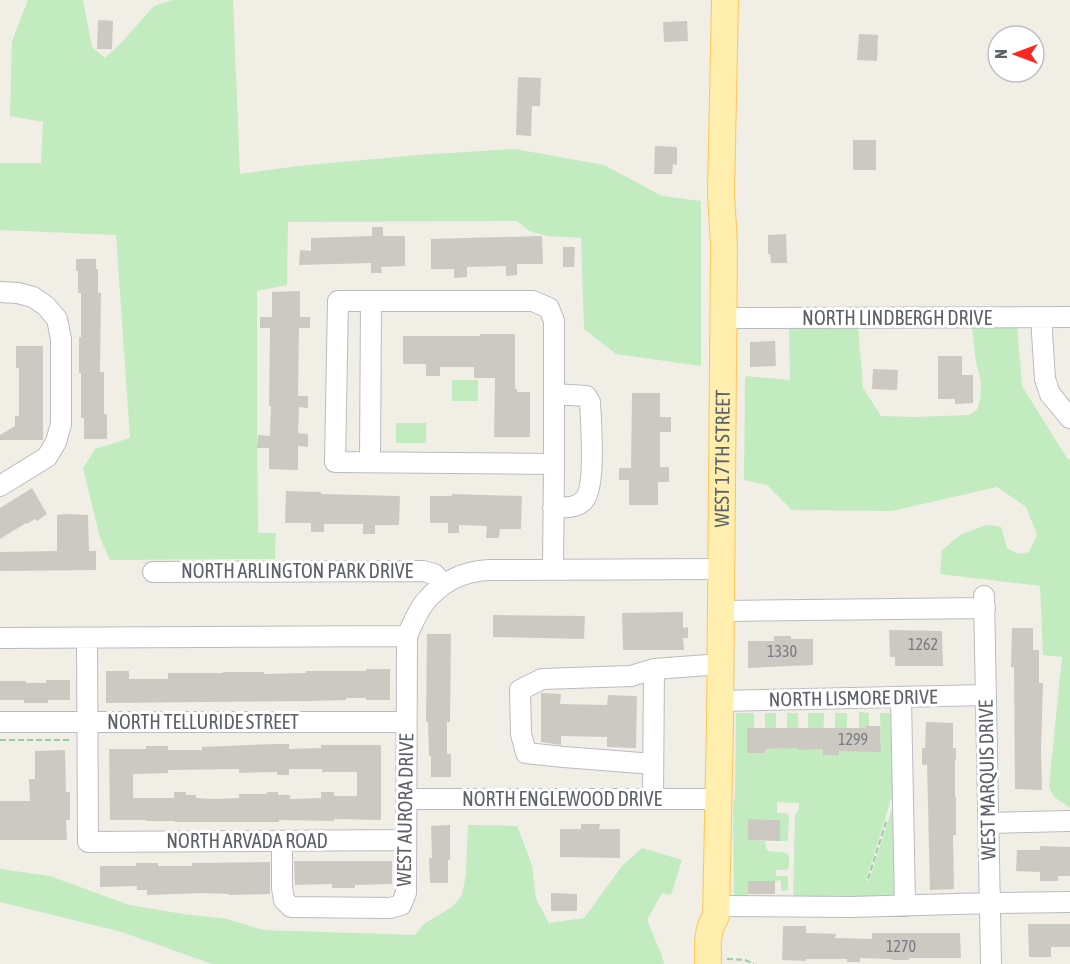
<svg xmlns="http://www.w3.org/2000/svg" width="1070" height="964" viewBox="0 0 1070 964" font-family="'Asap Condensed',sans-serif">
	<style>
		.green { fill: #c2ebc0 }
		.building { fill: #ccc9c3; fill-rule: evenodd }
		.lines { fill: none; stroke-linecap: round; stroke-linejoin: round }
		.minor-casing { stroke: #b8bcc1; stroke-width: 22 }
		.major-casing { stroke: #ffc651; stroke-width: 28 }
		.path { stroke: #98cda5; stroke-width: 2; stroke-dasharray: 6 3; stroke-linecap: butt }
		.minor { stroke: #fff; stroke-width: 20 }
		.major { stroke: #ffeead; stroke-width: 26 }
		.labels { text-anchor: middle; stroke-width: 6; stroke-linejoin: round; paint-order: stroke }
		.number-label { font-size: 16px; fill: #797c7f }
		.street-label { font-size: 20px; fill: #5d6268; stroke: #fff }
	</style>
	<rect width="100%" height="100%" fill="#f1eee6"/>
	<path class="green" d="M28 0H83L92 47 105 58 121 43 154 6 172 0H233L240 174 298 166 418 155 515 149 604 165 662 196 701 201V366L616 354 584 329 581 238 547 236 529 231 517 221 288 222 287 285 257 291V425L258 533H276L275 559 110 560 100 538 83 468 95 449 130 438 116 235 0 230V163H41L43 122 10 116 12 41Z
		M1017 325 1022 386 1067 458 1070 460V808L1054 797 1049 787 1062 657 1043 655 1040 586 940 574 942 550 960 535 986 525 1001 527 1007 548 1018 554 1029 552 1037 535 1026 507 997 487 892 511 792 510 767 485 744 480 745 376 790 380 789 326H858L863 388 881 416 915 417 969 415 977 410 980 400 981 381 976 362 972 327Z
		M452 380H478V401H452Z
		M396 423H426V443H396Z
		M859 712 869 713V726H866L867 752 881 751 880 713H896L897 780 866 880 869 881 898 789V898L793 901 795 815 799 809V803L777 802V813H786L789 816 788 839 787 841H780L779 820 748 819V840L765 841 766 848 768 851 787 853 789 856V868L786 870H776V876H786L788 878V890L781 891V880L775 881H748V897L734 900 733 804 735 796 736 713H754V728H747L748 753 765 752V713H776V728H773L774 749 787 748V713H798L799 750 813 749 812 728H808V713H824L823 755H838L839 728H835V713H847V728H845L846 751H861V728H859Z
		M468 825 517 826 532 865 536 899 549 923 584 918 622 866 642 848 682 860 671 895 662 893 647 920 662 956 664 964H212L122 932 0 902V869L50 876 129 905 183 914 227 919 263 930 415 935 424 924 452 907 462 895 466 874Z"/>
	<path class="building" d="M98 20 113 21 112 49H97Z
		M687 21 688 41 664 42 663 22Z
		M859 34 878 35 877 61 857 60Z
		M518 77 541 78 540 106H532L531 136 516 135Z
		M853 140H876V170H853Z
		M655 146 677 147V165L673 164 672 174H654Z
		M372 227H383V236H405V266L381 267 382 273H371V263L299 265 300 250 311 251V238L372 236Z
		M786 234 787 263H771L770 254H768V235Z
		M542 236 543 264H517V275L506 276V266L467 267V277L454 278V269H431V239Z
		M563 247H575L574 267H563Z
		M76 259H96V269H98V293H101L100 372H104V414H107V439H84V418H81V373H79V337H81V293H78V271H76Z
		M300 291V317H310V328H299L298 396H308V408L299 407 298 433 308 434V447L298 446V470L269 469V448H257L258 435 270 436 271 406H269L270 328H260V317H272V292Z
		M480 334H515V389H517V392H530V437H494L495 378H474V367H440V376H426V364H403V336H480Z
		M775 341 776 366 750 367V342Z
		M16 346H43V440H0V435L15 426V416H19V368H16Z
		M938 356H962V375H973V403L955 404V399H938Z
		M873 369 898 370 897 390 872 389Z
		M632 393H660V417H671V432H660V467H669V482H658V505H629V480H619V468H631Z
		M32 488 47 514 37 521 35 519 27 524 26 523 0 539V508Z
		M286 491 321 492V494L400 496 399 525H375V534H363V524H324V532H311V523H285Z
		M452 494 522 496 521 529H500L499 538H486L487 526 459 525V533H448V523H430V496H452Z
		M69 514 88 515 89 551H96V570L0 571V552L57 551V515Z
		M683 612V628L688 627V638H683L684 650H623L622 613Z
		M493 615 585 616 584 639 493 637Z
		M1012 628H1033V650H1039V683H1043L1041 748 1042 790 1015 789 1014 667H1011Z
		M889 630 942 631 943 666H895V657H890Z
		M427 634H451L450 722H447V754H451V777H431V756H429L428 722H426Z
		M774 636H791V639H813V665L748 668V641H774Z
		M366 669H390V700H366V698H346V700L313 701 106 703V671H129V679H168V673H223V672H264V674L306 673V671H366Z
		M46 680H70V700H48V703H24V700H0V681H26V683H46Z
		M541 693 561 694 560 704 607 705 608 695 637 696 636 748 607 747V737L561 736V745L541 742Z
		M926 722 953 723V748H956V760H955V797H956V835H953L954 889 930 890 927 765H922V748H925Z
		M866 726H880L881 752 839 751V755H823V749L799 750 798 748 765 749V753H747V728H866Z
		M275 744H289V749L321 748V745H381V820L334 819V821L279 820V822H175V821H146V820H110L109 749H146V746H168V750H202V747ZM239 769V773L277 772V775H289V769H322V772H357V796H334V792H321V798L290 799V795H278V792H267V794H239V798L214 799 196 798V795H186V792H174V798H133V774L168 773V770Z
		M65 750 66 792H70V820H66L67 840H0V801H30L29 779H35V751Z
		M748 819 780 820V841L748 840Z
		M581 824H600L599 829H620V858L560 857V829H581Z
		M450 825V860H448V883H430L429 858H432L431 826Z
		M1040 846 1070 847V876H1058V881H1040V872L1016 871 1017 850H1040Z
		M294 861H392V884L355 885V888H332V884L295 885Z
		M270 862V894L229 895V894L202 893 147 895V890H137V886L100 887V866H136V863H158V866H192V863Z
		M748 881H775V894H748Z
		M551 893 577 894V911H551Z
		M1028 924H1070V947H1051V957H1029Z
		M783 926H806V933L836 934 835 938 872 939V933H960L961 958H909V960H892V959L860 958V962H847V959H806V961L782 960Z"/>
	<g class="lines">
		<g class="minor-casing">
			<path id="minor" d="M0 292 18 293 33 297 46 306 57 319 61 339V424L56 442 47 457 0 486
				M338 301H533L549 308 554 321V464L335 462Z
				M1041 317 1045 379 1050 394 1070 418
				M724 318 1070 317
				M370 462 371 301
				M553 508C565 507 576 509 584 500 596 488 591 421 590 402L586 396 554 394
				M553 570 554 464
				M153 572 423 571 434 574 444 584
				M984 596 991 964
				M721 611 985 608
				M0 638 407 636
				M87 638 88 842 406 840
				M901 698 905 906
				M720 701 986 695
				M0 722H406
				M653 764 564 757 526 753 521 734 520 690 542 679 631 676 654 669
				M406 799H719
				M653 799 654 669 721 664
				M988 823 1070 821
				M282 841V888L284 900 291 907 390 908 401 905 406 893 407 636C412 625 417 612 425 602 441 582 464 571 489 570L721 569
				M717 906 851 907 990 903 1070 902"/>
		</g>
		<g class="major-casing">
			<g id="major">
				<path id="s1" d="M708 964C708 947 706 931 716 916L720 724 724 246 721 193 725 0"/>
			</g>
		</g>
		<path class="path" d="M0 740H72
			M868 879 886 822
			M727 959 745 960 754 964"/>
		<use href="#minor" class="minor"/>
		<use href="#major" class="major"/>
	</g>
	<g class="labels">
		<g class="number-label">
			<text x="923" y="650">1262</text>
			<text x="782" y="657">1330</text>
			<text x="853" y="745">1299</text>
			<text x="901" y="952">1270</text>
		</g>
		<g class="street-label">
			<text x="897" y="325">NORTH LINDBERGH DRIVE</text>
			<text dy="7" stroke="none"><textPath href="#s1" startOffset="507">WEST 17TH STREET</textPath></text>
			<text x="297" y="578">NORTH ARLINGTON PARK DRIVE</text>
			<text transform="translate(853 698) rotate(-1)" y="7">NORTH LISMORE DRIVE</text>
			<text x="203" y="729">NORTH TELLURIDE STREET</text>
			<text transform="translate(987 780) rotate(-91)" y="7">WEST MARQUIS DRIVE</text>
			<text x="562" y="806">NORTH ENGLEWOOD DRIVE</text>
			<text transform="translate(405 810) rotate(-89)" y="7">WEST AURORA DRIVE</text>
			<text x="247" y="848">NORTH ARVADA ROAD</text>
		</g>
	</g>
	<g transform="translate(1016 54) rotate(270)"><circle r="28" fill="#ffffff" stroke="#bec0c3" stroke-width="1.5"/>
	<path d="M0-4.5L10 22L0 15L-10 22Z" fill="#fb2822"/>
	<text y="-9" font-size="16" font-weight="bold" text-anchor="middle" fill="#5d6268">N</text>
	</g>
</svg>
